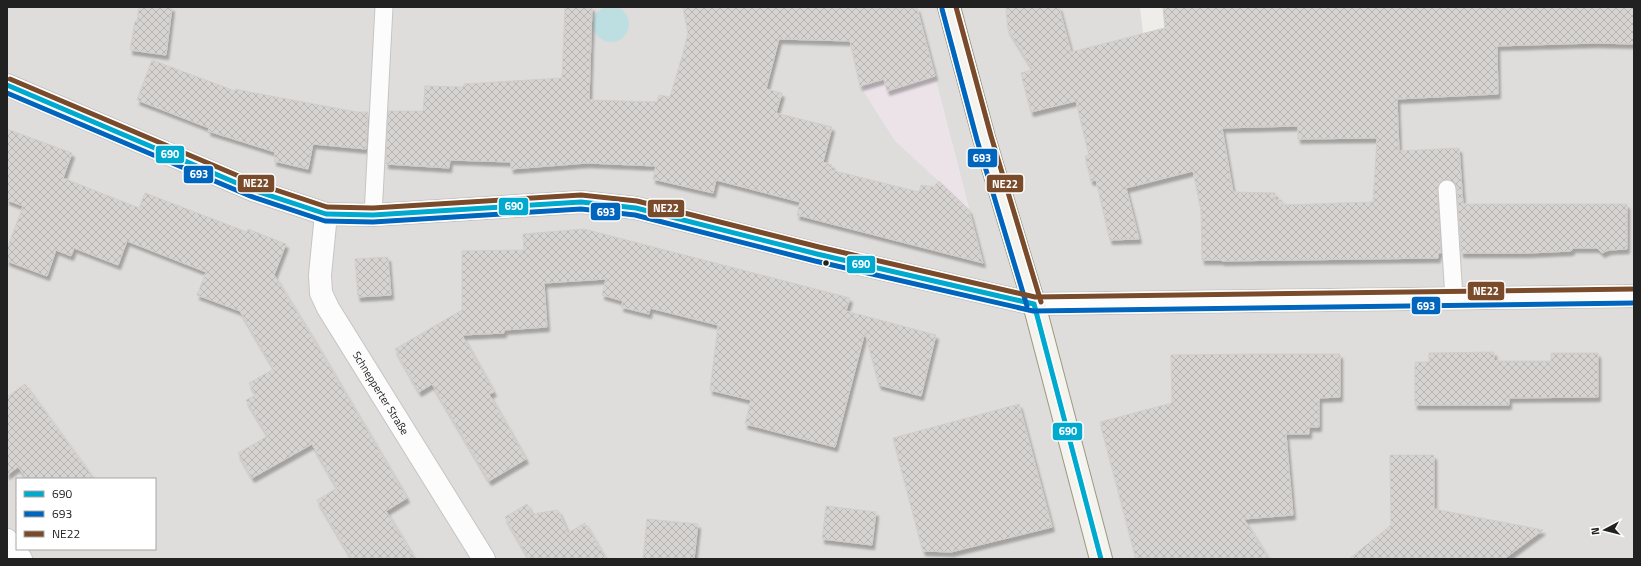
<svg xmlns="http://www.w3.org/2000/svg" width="1641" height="566" viewBox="0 0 1641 566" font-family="'Titillium Web',sans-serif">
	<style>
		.residential { fill: #dedddb; fill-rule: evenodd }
		.industrial { fill: #ece3e9 }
		.water { fill: #bedfe2 }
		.building { fill: url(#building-cross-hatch); stroke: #d2cecb; fill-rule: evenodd; filter: url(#shadow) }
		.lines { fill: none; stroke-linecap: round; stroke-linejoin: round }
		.service-casing { stroke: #c6c5c4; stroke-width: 19 }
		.minor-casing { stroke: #c6c5c4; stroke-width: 24 }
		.tertiary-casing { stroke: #c6c5c4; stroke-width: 24 }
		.secondary-casing { stroke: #9a9982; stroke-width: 24 }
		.service { stroke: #fdfcfc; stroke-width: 17 }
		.minor { stroke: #fdfcfc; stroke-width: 22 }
		.tertiary { stroke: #fdfcfc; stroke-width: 22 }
		.secondary { stroke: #f4f3ed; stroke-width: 22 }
		.bus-1-casing { stroke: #fff; stroke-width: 8 }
		.bus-2-casing { stroke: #fff; stroke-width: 8 }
		.bus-3-casing { stroke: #fff; stroke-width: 8 }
		.bus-1 { stroke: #00a9ce; stroke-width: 5 }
		.bus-2 { stroke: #0065bd; stroke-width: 5 }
		.bus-3 { stroke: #7a4b2a; stroke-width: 5 }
		.bus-dot { fill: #212121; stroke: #fff; stroke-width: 1.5 }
		.labels { text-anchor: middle; stroke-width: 3; stroke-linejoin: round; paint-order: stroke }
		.street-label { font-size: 11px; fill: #212121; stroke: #fff }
		.line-badge { stroke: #fff; stroke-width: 1.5 }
		.badge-label { font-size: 11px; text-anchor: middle; font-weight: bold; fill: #fff }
	</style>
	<defs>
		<pattern id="building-cross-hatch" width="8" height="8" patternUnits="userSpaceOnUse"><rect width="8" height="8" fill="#d6d3d1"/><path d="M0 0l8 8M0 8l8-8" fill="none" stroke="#b7b5b3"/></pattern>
		<filter id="shadow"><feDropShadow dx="2.5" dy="4.5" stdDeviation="1" flood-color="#0004"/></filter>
	</defs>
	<rect width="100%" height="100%" fill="#efedea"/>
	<path class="residential" d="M7 7H683L689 36 850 41 860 86 939 181 969 209 917 7H1140L1143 33 1165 28 1498 94 1497 46 1595 43 1634 44V559H7ZM17 479H155V549H17Z"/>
	<path class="industrial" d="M683 7H917L969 209 895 141 860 86 850 41 688 36Z"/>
	<path class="water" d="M593 24a18 18 0 1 1 36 0a18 18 0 1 1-36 0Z"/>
	<path class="building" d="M139 7H172L166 55 130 50 135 21H137Z
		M565 7H592L589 100 657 102 659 95 670 97 683 53 688 33 683 7 917 8 935 76 887 91 884 79 860 86 850 41 779 39 766 89 782 93 776 113 832 127 823 162 832 165 831 170 919 192 921 185 933 187 939 181 969 210 983 263 797 215 800 202 716 180 713 193 653 179 656 166 587 163 511 169V162L450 160 449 168 386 164 388 111H423L425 86 463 87 464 84 562 78Z
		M1006 7H1059L1071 52 1165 28 1163 7H1634V44L1595 43 1497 46 1498 94 1397 99 1399 151 1459 148 1463 204H1627V249L1609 250 1602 253 1597 248H1573L1571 251 1529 253H1461L1457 188 1455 183 1447 179 1441 181 1437 189 1441 253H1438V258L1222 261 1221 260H1202L1201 210 1193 171 1126 188 1139 239 1110 240 1096 180 1091 181 1085 156 1089 155 1076 101 1031 112 1021 73 1033 70 1008 29ZM1298 126V139L1377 138 1373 202 1282 205V200H1275V193L1233 192 1222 128Z
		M152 60 235 91 236 89 249 92 357 112H368L366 149 313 144 308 169 274 161 275 152 208 131 209 128 137 100Z
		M7 129 72 153 63 178 139 208 145 193 247 232 248 229 286 244 274 275 312 337 407 498 386 511 415 559H352L317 500 337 488 312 444 252 478 238 453 268 436 246 400 256 395 249 383 274 369 240 311 197 295 206 272 127 241 118 265 74 248 71 256 56 250 47 276 7 261V249L23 206 7 200Z
		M584 229 850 298 846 311 936 335 921 396 879 385 865 332 835 447 745 424 751 400 710 390 718 325 650 308 649 314 621 307 623 301 602 295 606 279 544 283 547 327 504 330V333L462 335 494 392 489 394 526 459 489 481 432 384 419 392 395 349 462 310V251L524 250 523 234Z
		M388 257 391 295 358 297 355 259Z
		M1494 352V361H1551V353H1598V397L1509 398V405H1415V362H1429V353Z
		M1255 354H1340V397L1319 398V427H1309V434H1286L1293 515 1244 519 1269 559H1136L1100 422 1172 403 1171 355Z
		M25 384 65 439 94 479H27L18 467 7 475V397Z
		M1019 404 1052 527 951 552 923 551 893 438Z
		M1390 455H1434V509L1543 530 1504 559H1349L1391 525Z
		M527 504 532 514 558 510 568 533 585 523 606 559H524L528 557 505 517Z
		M826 506 876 512 872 545 822 539Z
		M647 519 698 524 694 559H643Z"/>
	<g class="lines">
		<g class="service-casing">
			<path id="service" d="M1447 189 1454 298
				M373 215 384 7"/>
		</g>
		<g class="minor-casing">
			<g id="minor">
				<path id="s1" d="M326 214 320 275 321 293 328 308 484 559"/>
				<path d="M1034 304 1634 296"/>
				<path d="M7 540 21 559"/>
			</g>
		</g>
		<g class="tertiary-casing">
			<path id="tertiary" d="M7 85 253 190 326 214 373 215 581 202 636 208 817 254 1034 304"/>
		</g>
		<g class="secondary-casing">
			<path id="secondary" d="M949 7 984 138 1034 304 1101 559"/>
		</g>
		<use href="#service" class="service"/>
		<use href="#minor" class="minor"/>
		<use href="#tertiary" class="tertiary"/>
		<use href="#secondary" class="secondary"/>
		<g class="bus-1-casing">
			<path id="bus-1" d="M7 85 253 190 326 214 373 215 581 202 636 208 817 254 1034 304
				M1034 304 1101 559"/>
		</g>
		<g class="bus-2-casing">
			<path id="bus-2" d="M942 9 977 140 1027 306
				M7 93 250 196 325 221 373 222 581 209 635 215 815 261 1033 311 1634 303"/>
		</g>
		<g class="bus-3-casing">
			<path id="bus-3" d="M956 7 991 136 1041 302
				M10 79 255 183 327 207 373 208 581 195 637 201 819 247 1035 297 1634 289"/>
		</g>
		<use href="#bus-1" class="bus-1"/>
		<use href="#bus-2" class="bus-2"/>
		<use href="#bus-3" class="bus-3"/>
	</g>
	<circle class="bus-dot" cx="826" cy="263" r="3.5"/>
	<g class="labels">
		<g class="street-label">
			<text dy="4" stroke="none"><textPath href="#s1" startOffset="196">Schnepperter Straße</textPath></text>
		</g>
	</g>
	<g class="line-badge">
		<rect x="155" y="145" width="30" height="19" rx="4" fill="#00a9ce"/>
		<rect x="967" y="148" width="31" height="20" rx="4" fill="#0065bd"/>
		<rect x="183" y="165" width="31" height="19" rx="4" fill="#0065bd"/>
		<rect x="237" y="174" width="38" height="19" rx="4" fill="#7a4b2a"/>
		<rect x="986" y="174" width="38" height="19" rx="4" fill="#7a4b2a"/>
		<rect x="498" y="197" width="31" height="19" rx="4" fill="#00a9ce"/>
		<rect x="647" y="199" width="38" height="19" rx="4" fill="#7a4b2a"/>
		<rect x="590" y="202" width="31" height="19" rx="4" fill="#0065bd"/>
		<rect x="846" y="255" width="30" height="19" rx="4" fill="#00a9ce"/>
		<rect x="1467" y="281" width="38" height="20" rx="4" fill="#7a4b2a"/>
		<rect x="1411" y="296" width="30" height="19" rx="4" fill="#0065bd"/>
		<rect x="1052" y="422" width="31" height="19" rx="4" fill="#00a9ce"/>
	</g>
	<g class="badge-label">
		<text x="170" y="158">690</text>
		<text x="982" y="162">693</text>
		<text x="199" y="178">693</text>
		<text x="256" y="187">NE22</text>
		<text x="1005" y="188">NE22</text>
		<text x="514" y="210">690</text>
		<text x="666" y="212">NE22</text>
		<text x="606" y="216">693</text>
		<text x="861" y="268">690</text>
		<text x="1486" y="295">NE22</text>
		<text x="1426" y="310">693</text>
		<text x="1068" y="435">690</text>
	</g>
	<rect width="1641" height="566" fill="none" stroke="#212121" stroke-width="16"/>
	<rect x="16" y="478" width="140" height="72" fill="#ffffff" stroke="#a6a6a6"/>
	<rect x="24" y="491" width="20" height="6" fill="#00a9ce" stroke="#a6a6a6"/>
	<text x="52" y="498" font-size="12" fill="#212121">690</text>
	<rect x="24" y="511" width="20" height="6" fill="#0065bd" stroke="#a6a6a6"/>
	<text x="52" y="518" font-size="12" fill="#212121">693</text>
	<rect x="24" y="531" width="20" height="6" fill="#7a4b2a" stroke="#a6a6a6"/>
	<text x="52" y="538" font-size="12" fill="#212121">NE22</text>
	<g transform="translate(1605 530) rotate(263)" stroke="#ffffff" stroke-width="3" paint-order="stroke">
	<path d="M0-3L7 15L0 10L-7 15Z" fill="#212121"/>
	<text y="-6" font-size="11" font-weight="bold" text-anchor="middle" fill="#212121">N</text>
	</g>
</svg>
